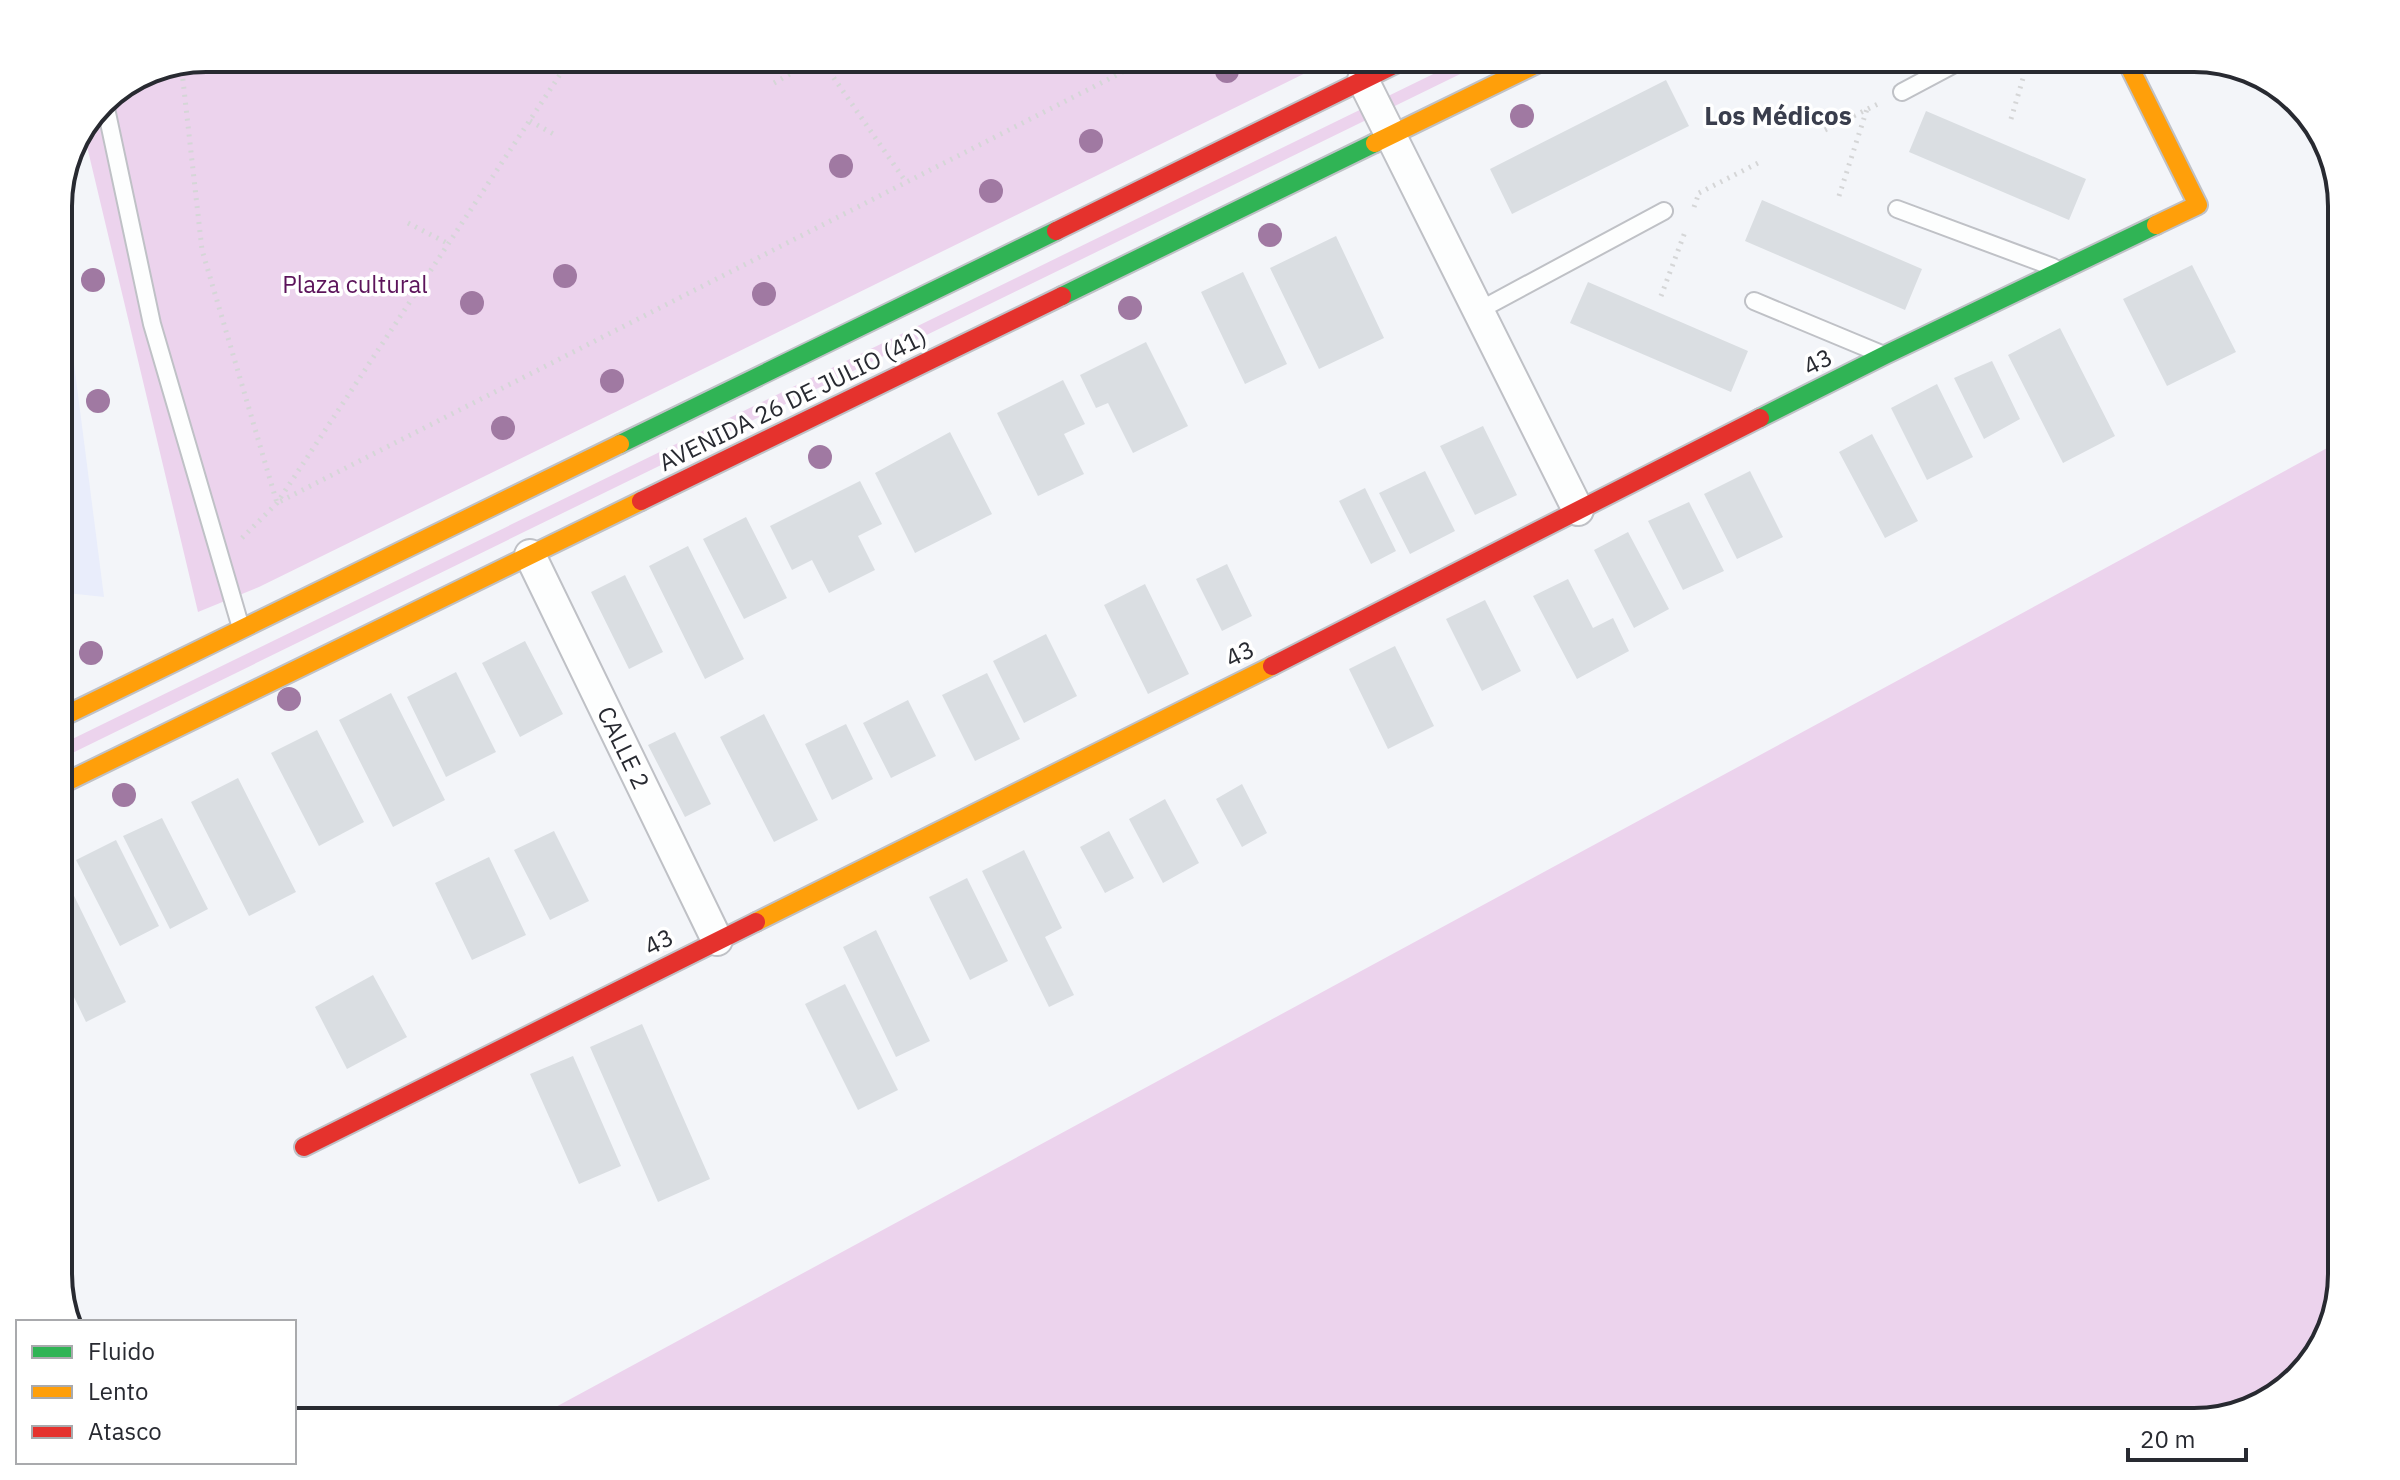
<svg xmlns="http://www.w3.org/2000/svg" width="2400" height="1480" viewBox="0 0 2400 1480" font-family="'IBM Plex Sans',sans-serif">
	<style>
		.built { fill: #e9edfb }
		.green { fill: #ecd3ed }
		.building { fill: #dadee2 }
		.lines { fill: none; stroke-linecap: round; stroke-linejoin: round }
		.lane-casing { stroke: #bfc1c6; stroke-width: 20 }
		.street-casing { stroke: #bfc1c6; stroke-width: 34 }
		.fast-casing { stroke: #bfc1c6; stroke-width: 22 }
		.slow-casing { stroke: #bfc1c6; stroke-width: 22 }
		.jam-casing { stroke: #bfc1c6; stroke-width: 22 }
		.path { stroke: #d5d6d7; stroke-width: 5; stroke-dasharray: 2 6; stroke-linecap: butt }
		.lane { stroke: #fdfefe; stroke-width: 16 }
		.street { stroke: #fdfefe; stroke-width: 30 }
		.fast { stroke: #30b455; stroke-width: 18 }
		.slow { stroke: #ff9f0a; stroke-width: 18 }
		.jam { stroke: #e5322d; stroke-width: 18 }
		.tree { fill: #a079a2 }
		.labels { text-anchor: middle; stroke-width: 7; stroke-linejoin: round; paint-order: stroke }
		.park-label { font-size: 24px; fill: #5c145b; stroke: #fff }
		.street-label { font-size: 24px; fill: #282a31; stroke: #fff }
		.neighbourhood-label { font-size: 26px; font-weight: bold; fill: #3a3e4d; stroke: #fff }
		.rim { fill: none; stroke: #282a31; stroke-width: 4 }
	</style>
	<rect width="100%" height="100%" fill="#f3f5f9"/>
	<path class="built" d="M58 239 104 597 58 592Z"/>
	<path class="green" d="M206 58H1336L259 587 198 612 85 138 102 101 150 69Z
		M1466 58H1493L58 760V746Z
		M2342 440V1275L2322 1349 2269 1402 2195 1422H528Z"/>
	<path class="building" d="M1666 80 1689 126 1512 214 1490 169Z
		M1926 111 2086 179 2069 220 1909 152Z
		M1762 200 1922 269 1905 310 1745 241Z
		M1336 236 1384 338 1319 369 1270 268Z
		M2192 265 2236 352 2167 386 2123 299Z
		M1243 272 1287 364 1245 384 1201 292Z
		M1588 282 1748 351 1731 392 1570 323Z
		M2060 328 2115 436 2063 463 2008 355Z
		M1146 342 1188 426 1133 453 1108 403 1096 408 1080 375Z
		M1992 361 2020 419 1984 439 1954 378Z
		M1063 380 1085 424 1064 434 1084 474 1038 496 997 413Z
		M1937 384 1973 457 1927 480 1891 408Z
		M1483 426 1517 495 1475 515 1440 446Z
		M950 432 992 514 915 553 875 473Z
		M1872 434 1918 521 1885 538 1839 452Z
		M1425 471 1455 531 1410 554 1379 493Z
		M1750 471 1783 537 1737 559 1704 494Z
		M860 481 882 524 858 536 875 570 829 593 812 560 792 570 770 526Z
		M1365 488 1396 551 1371 564 1339 501Z
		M1689 502 1724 571 1683 590 1648 521Z
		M746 517 787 598 744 619 703 539Z
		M1628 532 1669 609 1634 628 1594 550Z
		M688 546 744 659 705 679 649 566Z
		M1227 564 1252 616 1222 631 1196 579Z
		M625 575 663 652 629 669 591 592Z
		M1568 579 1593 628 1613 618 1629 651 1577 679 1533 596Z
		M1145 584 1189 674 1148 694 1104 605Z
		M1485 600 1521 671 1482 691 1446 619Z
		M1046 634 1077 696 1024 723 993 661Z
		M525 641 563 714 520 737 482 663Z
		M1395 646 1434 726 1388 749 1349 669Z
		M456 672 496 752 446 777 407 697Z
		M987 673 1020 739 975 761 942 695Z
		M391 693 445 800 393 827 339 720Z
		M908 700 936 756 891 778 863 723Z
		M764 714 818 820 774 842 720 737Z
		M846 724 873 779 832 800 805 744Z
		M317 730 364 822 319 846 271 753Z
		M675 732 711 804 685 817 648 745Z
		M238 778 296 892 249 916 191 802Z
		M1242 784 1267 833 1242 847 1216 799Z
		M1165 799 1199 863 1163 883 1129 819Z
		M162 818 208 909 170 929 123 836Z
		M554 831 589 901 550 920 514 850Z
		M1109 831 1134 878 1105 893 1080 847Z
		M116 840 159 926 120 946 76 860Z
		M1024 850 1062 928 1045 937 1074 995 1049 1007 982 871Z
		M489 857 526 935 472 960 435 883Z
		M58 863 126 1002 86 1022 58 964Z
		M967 878 1008 961 970 980 929 897Z
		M876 930 930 1041 896 1057 843 947Z
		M373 975 407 1037 347 1069 315 1007Z
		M845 984 898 1090 858 1110 805 1004Z
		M642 1024 710 1179 658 1202 590 1047Z
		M573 1056 621 1166 579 1184 530 1074Z"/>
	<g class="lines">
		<g class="lane-casing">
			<path id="lane" d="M1902 92 1966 58
				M104 99 152 324 241 628
				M1897 209 2053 267
				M1754 301 1879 353
				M1478 311 1664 211"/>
		</g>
		<g class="street-casing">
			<path id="street" d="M1363 80 1578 510
				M530 555 717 940"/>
		</g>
		<g class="fast-casing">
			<path id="fast" d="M1062 296 1375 143
				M1760 418 1885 355 2156 225
				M620 444 1056 231"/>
		</g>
		<g class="slow-casing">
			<path id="slow" d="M2125 58 2198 205 2156 225
				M1375 143 1549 58
				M58 719 620 444
				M58 786 641 501
				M756 922 1272 666"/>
		</g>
		<g class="jam-casing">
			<path id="jam" d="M1056 231 1408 58
				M641 501 1062 296
				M1272 666 1760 418
				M304 1147 756 922"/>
		</g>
		<path class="path" d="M820 58 906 182
			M181 63 202 250 277 503 1150 58
			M1589 68 1610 58
			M774 83 818 58
			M2011 119 2029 58
			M530 121 557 136
			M1825 130 1880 103
			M1699 193 1762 161
			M1839 196 1867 109
			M1694 207 1699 193
			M408 223 449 244
			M1661 296 1685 232
			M242 538 277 503 571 58"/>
		<use href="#lane" class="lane"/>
		<use href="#street" class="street"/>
		<use href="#fast" class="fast"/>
		<use href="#slow" class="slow"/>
		<use href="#jam" class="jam"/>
	</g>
	<g class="tree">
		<circle cx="1227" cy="71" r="12"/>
		<circle cx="1522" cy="116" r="12"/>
		<circle cx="1091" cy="141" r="12"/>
		<circle cx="841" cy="166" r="12"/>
		<circle cx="991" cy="191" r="12"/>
		<circle cx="1270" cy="235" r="12"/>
		<circle cx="565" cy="276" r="12"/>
		<circle cx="93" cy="280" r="12"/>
		<circle cx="764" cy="294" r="12"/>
		<circle cx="472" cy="303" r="12"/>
		<circle cx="1130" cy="308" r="12"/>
		<circle cx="612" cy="381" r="12"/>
		<circle cx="98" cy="401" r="12"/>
		<circle cx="503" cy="428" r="12"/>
		<circle cx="820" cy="457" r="12"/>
		<circle cx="91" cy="653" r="12"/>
		<circle cx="289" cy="699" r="12"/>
		<circle cx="124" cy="795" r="12"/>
	</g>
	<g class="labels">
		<g class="park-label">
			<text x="355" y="293">Plaza cultural</text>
		</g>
		<g class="street-label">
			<text transform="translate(1818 362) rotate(-27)" y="8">43</text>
			<text transform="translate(793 400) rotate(-26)" y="8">AVENIDA 26 DE JULIO (41)</text>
			<text transform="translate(1240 654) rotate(-26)" y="8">43</text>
			<text transform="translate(623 748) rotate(64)" y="8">CALLE 2</text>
			<text transform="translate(659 942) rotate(-27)" y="8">43</text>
		</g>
		<g class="neighbourhood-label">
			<text x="1778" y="125">Los Médicos</text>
		</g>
	</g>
	<path d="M0 0H2400V1480H0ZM206 72H2194A134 134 0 0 1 2328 206V1274A134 134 0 0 1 2194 1408H206A134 134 0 0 1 72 1274V206A134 134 0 0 1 206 72Z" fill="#fff" fill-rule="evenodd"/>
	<path class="rim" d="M206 72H2194A134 134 0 0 1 2328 206V1274A134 134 0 0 1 2194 1408H206A134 134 0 0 1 72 1274V206A134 134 0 0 1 206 72Z"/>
	<rect x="16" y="1320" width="280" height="144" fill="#ffffff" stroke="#a9aaad" stroke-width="2"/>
	<rect x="32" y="1346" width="40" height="12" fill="#30b455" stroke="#a9aaad" stroke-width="2"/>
	<text x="88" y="1360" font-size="24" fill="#282a31">Fluido</text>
	<rect x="32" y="1386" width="40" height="12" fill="#ff9f0a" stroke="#a9aaad" stroke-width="2"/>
	<text x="88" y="1400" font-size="24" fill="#282a31">Lento</text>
	<rect x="32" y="1426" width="40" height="12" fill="#e5322d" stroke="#a9aaad" stroke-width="2"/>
	<text x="88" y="1440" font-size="24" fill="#282a31">Atasco</text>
	<path d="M2128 1448v12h118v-12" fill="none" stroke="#282a31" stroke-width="4"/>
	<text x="2140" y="1448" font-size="24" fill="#282a31" stroke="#ffffff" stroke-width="6" paint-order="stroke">20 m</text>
</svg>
